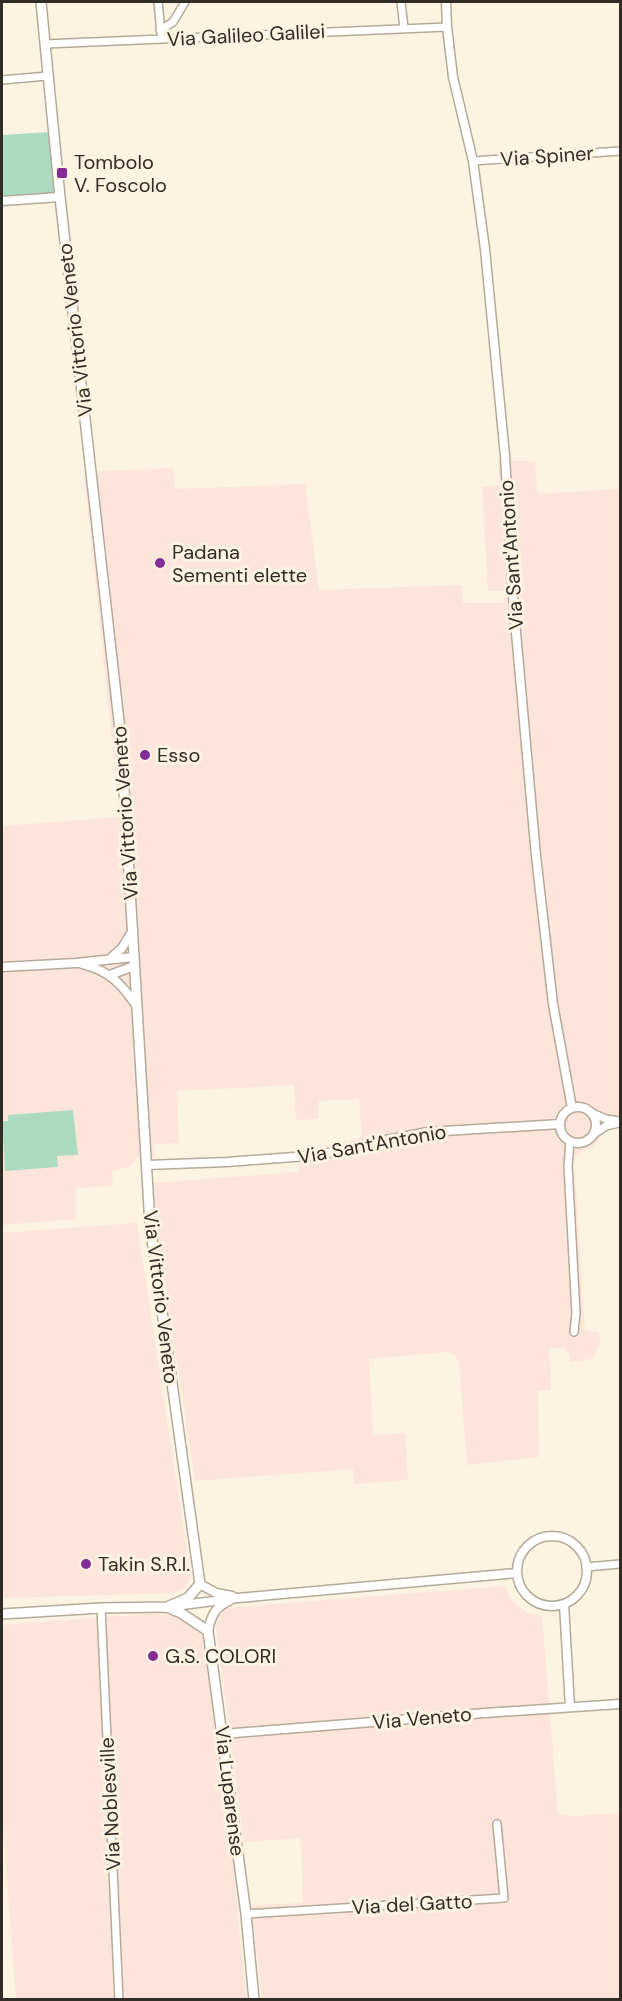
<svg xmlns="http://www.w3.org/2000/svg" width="622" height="2001" viewBox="0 0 622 2001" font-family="'DM Sans',sans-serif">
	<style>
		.industrial { fill: #fde5db }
		.green { fill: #addbc2 }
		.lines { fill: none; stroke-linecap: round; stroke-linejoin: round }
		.minor-casing { stroke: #b4aa99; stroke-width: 10 }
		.tertiary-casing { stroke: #b4aa99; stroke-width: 11 }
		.secondary-casing { stroke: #b4aa99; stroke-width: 12 }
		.minor { stroke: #fff; stroke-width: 7 }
		.tertiary { stroke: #fff; stroke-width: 8 }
		.secondary { stroke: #fff; stroke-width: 9 }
		.poi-dot { fill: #832b97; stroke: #fdf3e1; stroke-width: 2 }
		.labels { text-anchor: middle; stroke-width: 6; stroke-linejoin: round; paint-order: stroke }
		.street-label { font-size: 20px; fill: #312d26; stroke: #fdf3e1 }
		.poi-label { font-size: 20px; fill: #312d26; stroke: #fdf3e1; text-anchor: start }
	</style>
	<rect width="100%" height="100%" fill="#fdf3e1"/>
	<path class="industrial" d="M498 461H535L537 494 620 489V1129H612L604 1133 593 1147 581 1152 574 1158 585 1331 599 1332 600 1344 592 1359 570 1362V1355L564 1348 549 1349 551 1390 538 1391 539 1457 467 1465 459 1361 453 1354 446 1352 369 1359 373 1435 405 1433 408 1480 354 1484 353 1469 195 1481 154 1212 153 1183 299 1172 298 1150 342 1143 362 1137 359 1099 319 1101 318 1119 296 1120 294 1085 177 1091 179 1143 153 1144 154 1156 136 1158 131 1166 112 1171 113 1186 76 1188V1219L2 1225V826L120 817 84 472 173 468 175 489 305 484 319 590 462 585 463 603H504V591H488L482 487 500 485Z
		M137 1223 191 1577 185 1588 175 1593 2 1598V1233Z
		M505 1586 511 1600 528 1613 542 1616 558 1814 575 1816 620 1813V1999H262L251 1905 303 1903 301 1838 244 1842 215 1622 216 1617 221 1610 226 1608Z
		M146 1614 175 1615 196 1626 204 1634 227 1801 246 1999H16L2 1814V1625Z"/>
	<path class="green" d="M49 132 54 191 50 194 2 198V135Z
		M73 1110 78 1155 57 1156 58 1167 5 1171 2 1121H8V1115Z"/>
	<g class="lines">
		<g class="minor-casing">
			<path id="minor" d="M158 2 161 33
				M401 2 404 28
				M160 30 173 22 185 2
				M45 44 447 27
				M2 80 47 76
				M473 161 620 151
				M590 1112 606 1119 620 1121
				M594 1134 606 1126 619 1123
				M570 1141 568 1166 576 1313 574 1332
				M586 1567 620 1564
				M101 1608 119 2000
				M246 1914 504 1898 497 1824"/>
		</g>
		<g class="tertiary-casing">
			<path id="tertiary" d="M446 2 447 27 453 77 473 161 485 249 505 456 514 610 536 856 553 1004 572 1108
				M2 201 60 197
				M112 957 122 948 133 930
				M82 964C109 971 120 982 136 1005
				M2 967 76 963 133 957
				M110 975 134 966
				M560 1125a18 18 0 1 1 36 0a18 18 0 1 1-36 0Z
				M147 1165 227 1162 320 1155 376 1142 428 1132 560 1124
				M517 1571a35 35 0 1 1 70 0a35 35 0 1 1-70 0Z
				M200 1584 216 1593 232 1596
				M564 1604 570 1707
				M174 1606 238 1598 517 1573
				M208 1631C211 1616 215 1607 229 1601
				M223 1734 485 1713 620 1704"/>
		</g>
		<g class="secondary-casing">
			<path id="secondary" d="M167 1607 181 1613 208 1631 246 1914 254 2000
				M2 1614 101 1608 167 1607 188 1598 200 1584 150 1225 121 739 60 197 41 2"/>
		</g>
		<use href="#minor" class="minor"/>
		<use href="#tertiary" class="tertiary"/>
		<use href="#secondary" class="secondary"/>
	</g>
	<g class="poi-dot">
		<rect x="56" y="167" width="12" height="12" rx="3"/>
		<circle cx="160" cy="563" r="6"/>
		<circle cx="145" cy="755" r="6"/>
		<circle cx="86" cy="1564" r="6"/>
		<circle cx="153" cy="1656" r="6"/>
	</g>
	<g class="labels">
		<g class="street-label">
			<text transform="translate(246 35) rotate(-3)" y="7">Via Galileo Galilei</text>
			<text transform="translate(547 156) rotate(-4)" y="7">Via Spiner</text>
			<text transform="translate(75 330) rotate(-97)" y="7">Via Vittorio Veneto</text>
			<text transform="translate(511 555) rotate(-94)" y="7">Via Sant'Antonio</text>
			<text transform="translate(125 813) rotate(-94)" y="7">Via Vittorio Veneto</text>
			<text transform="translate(372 1144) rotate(-10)" y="7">Via Sant'Antonio</text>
			<text transform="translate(161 1297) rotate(83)" y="7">Via Vittorio Veneto</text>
			<text transform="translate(422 1718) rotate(-5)" y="7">Via Veneto</text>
			<text transform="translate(230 1791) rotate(83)" y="7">Via Luparense</text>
			<text transform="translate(110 1804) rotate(-93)" y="7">Via Noblesville</text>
			<text transform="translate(412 1904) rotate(-3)" y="7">Via del Gatto</text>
		</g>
		<g class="poi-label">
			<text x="74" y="169">Tombolo<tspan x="74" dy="23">V. Foscolo</tspan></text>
			<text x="172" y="559">Padana<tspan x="172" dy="23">Sementi elette</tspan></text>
			<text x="157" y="762">Esso</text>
			<text x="98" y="1571">Takin S.R.l.</text>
			<text x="165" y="1663">G.S. COLORI</text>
		</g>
	</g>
	<rect width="622" height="2001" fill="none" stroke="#312d26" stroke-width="6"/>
</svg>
